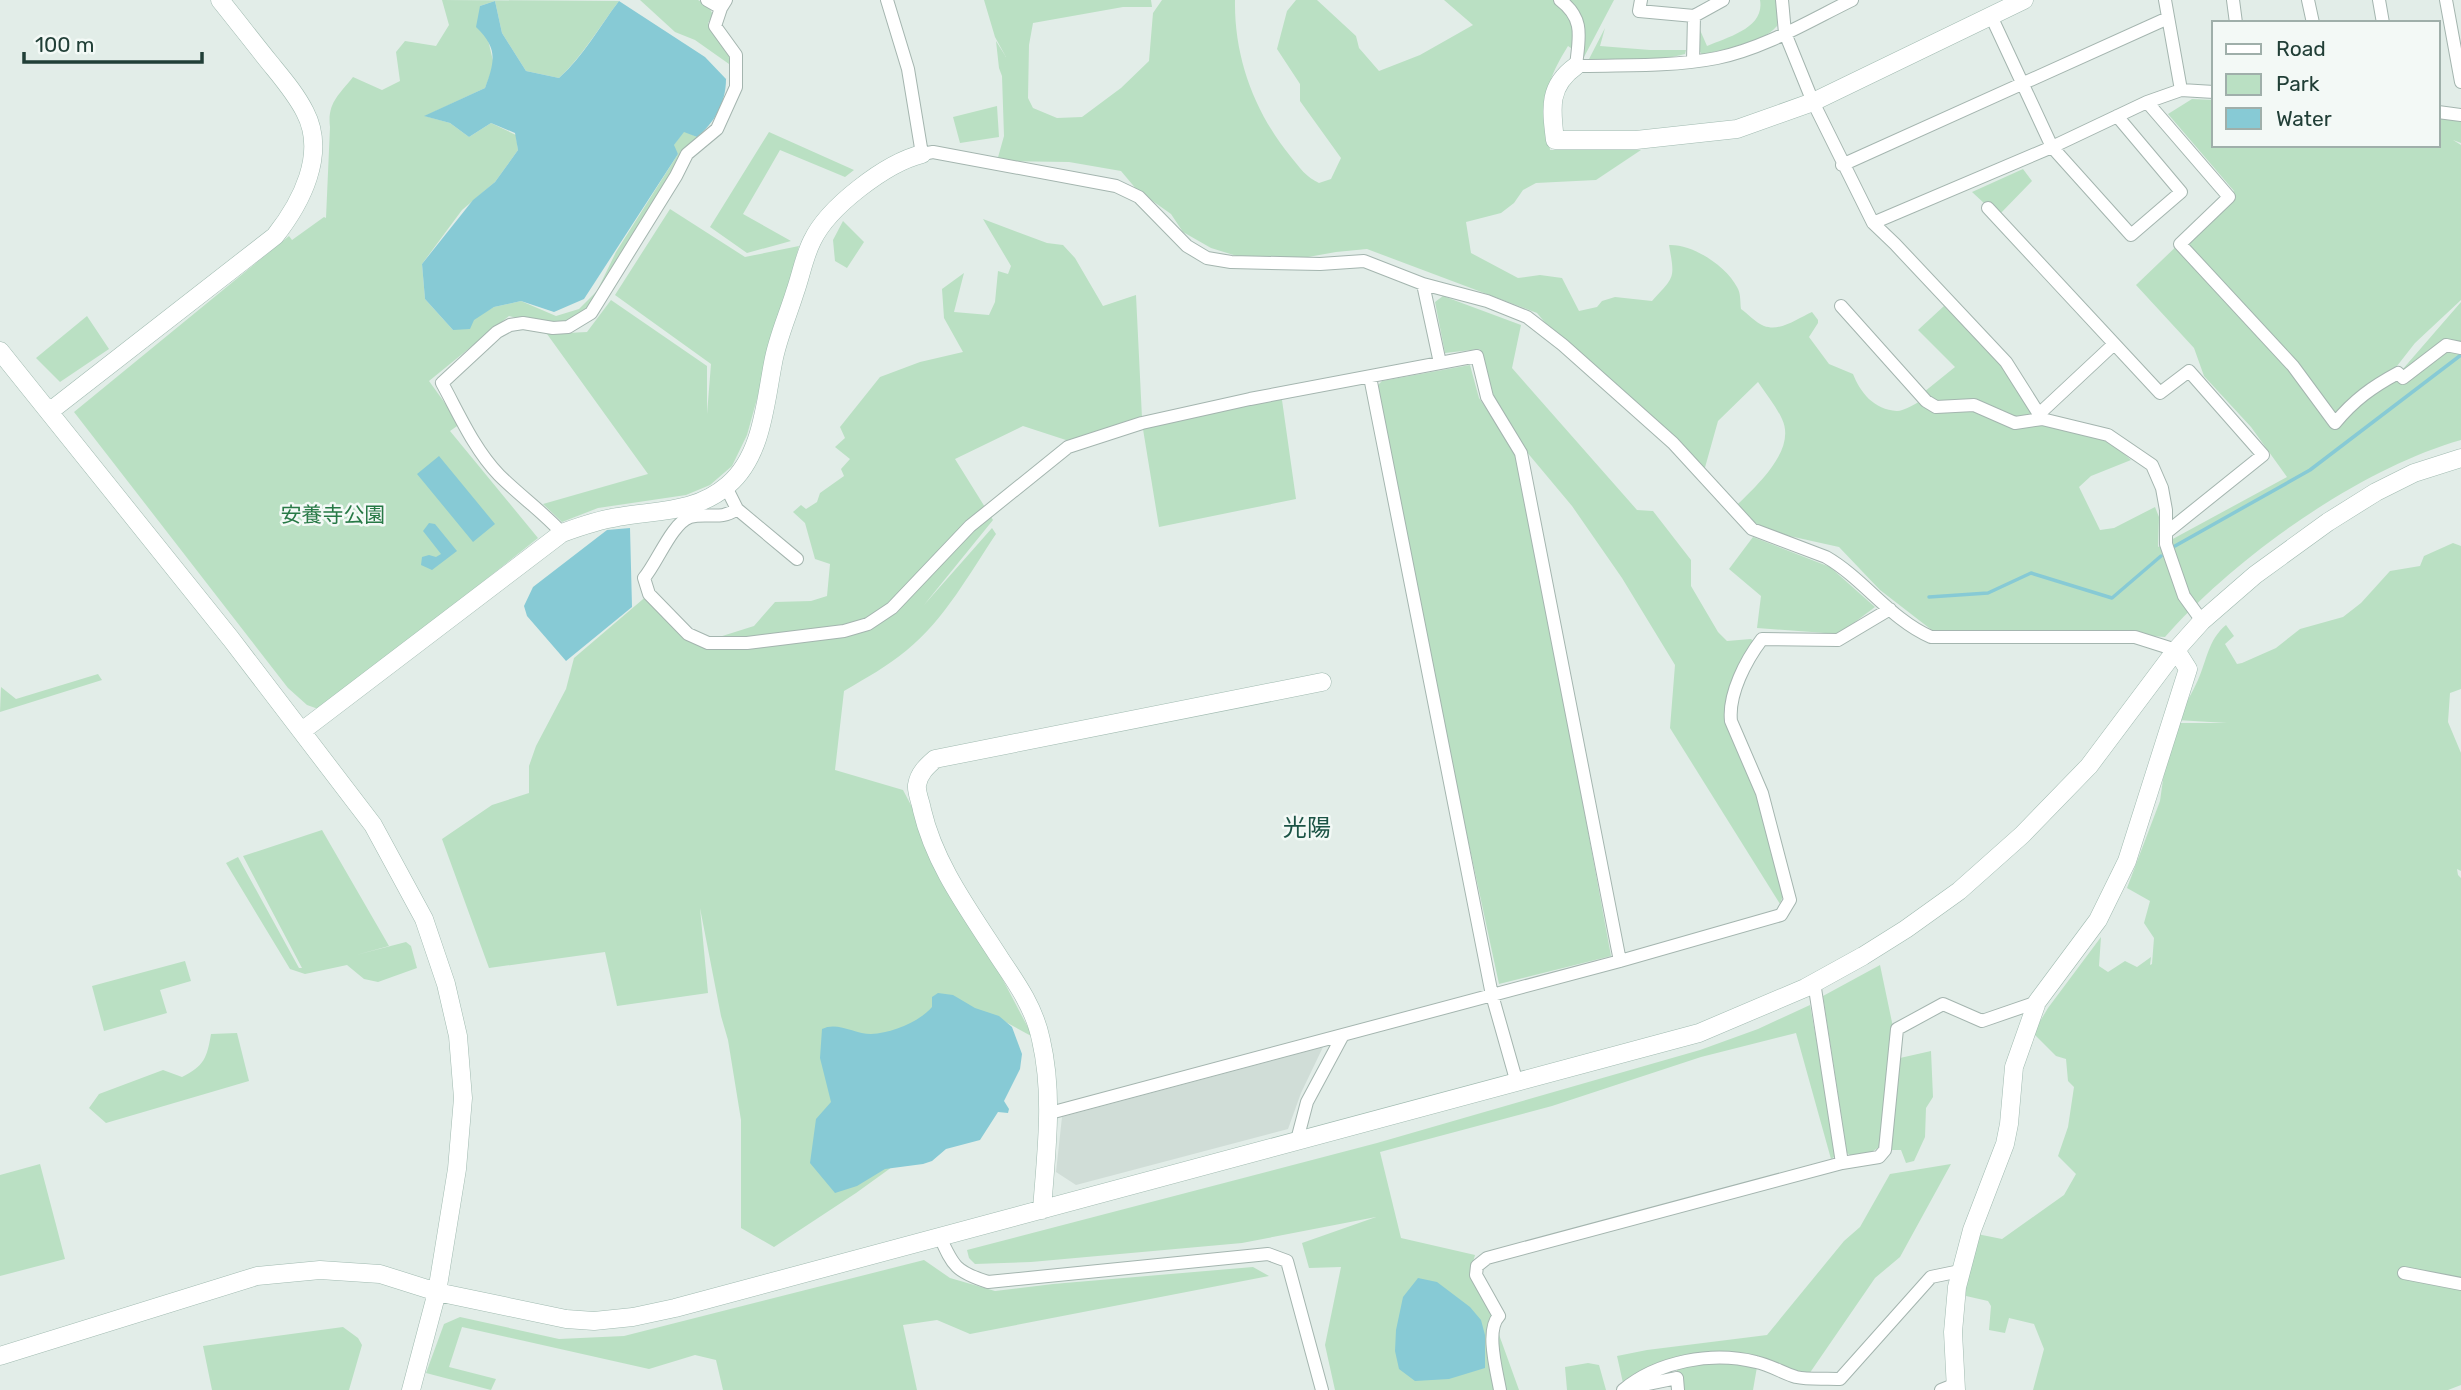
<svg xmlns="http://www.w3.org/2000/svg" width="2461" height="1390" viewBox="0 0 2461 1390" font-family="Rubik,'Noto Sans JP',sans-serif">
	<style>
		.built { fill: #d0ddd7 }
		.green { fill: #bae0c3 }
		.water { fill: #87cad5 }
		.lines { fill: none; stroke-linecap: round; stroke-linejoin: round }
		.stream { stroke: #87cad5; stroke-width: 3.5 }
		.street-casing { stroke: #a4b5af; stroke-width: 14 }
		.secondary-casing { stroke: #a0bab0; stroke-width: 19 }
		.street { stroke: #fff; stroke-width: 12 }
		.secondary { stroke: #fff; stroke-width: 18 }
		.labels { text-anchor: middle; stroke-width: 5; stroke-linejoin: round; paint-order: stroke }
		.park-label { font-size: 21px; fill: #287946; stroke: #f3f9f6 }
		.quarter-label { font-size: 24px; fill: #1b5345; stroke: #f3f9f6 }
	</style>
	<rect width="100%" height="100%" fill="#e2ede8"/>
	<path class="built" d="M1323 1047 1301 1093 1288 1129 1076 1185 1056 1172 1062 1117Z"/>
	<path class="green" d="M442 0 619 1C599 27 583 56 559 78L526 71 502 33 495 1 480 6 494 65 485 88 425 116 450 123 469 137 491 123 516 135 518 150 495 182 462 210 422 264 425 299 453 330 494 307 521 301 556 316 579 309 597 291 616 252 678 154 673 146 684 131 697 137 683 150 666 183 588 312 564 323 533 322 509 316 429 381 460 424 450 431 538 538 321 710 307 705 288 688 74 412 289 236 292 240 324 217 326 218 330 127C327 103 339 95 353 77L382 90 400 81 396 52 405 41 436 46 449 25Z
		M640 0H698L708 5 713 15 708 23 734 60 729 64 695 40 675 32Z
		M984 0H1151L1152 7H1123L1033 23 1029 45 1028 98 1033 108 1057 118 1082 117 1121 88 1149 61 1153 13 1162 0H1235C1234 58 1255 113 1291 157 1300 168 1306 177 1319 183L1331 179 1341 158 1300 101V84L1277 49 1287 11 1296 0H1317L1356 36 1359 48 1379 71 1420 55 1473 25 1444 0H1614L1584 57 1568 46C1542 88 1544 102 1550 150H1641L1596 180 1536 183 1523 190 1514 203 1501 213 1466 222 1471 253 1518 278 1540 275 1562 278 1579 311 1597 307 1602 301 1615 297 1652 301C1675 276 1675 279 1669 245 1693 244 1726 266 1737 287 1741 293 1740 302 1741 309 1748 314 1756 323 1764 326 1781 332 1798 318 1812 312L1818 320V323L1809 337 1829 364 1853 374C1860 392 1874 410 1897 411 1904 411 1915 404 1922 400L1924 392 1955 367 1918 330 1944 306 2003 367 2039 414 2101 434 2131 460 2091 476 2079 487 2100 530 2114 528 2155 507 2159 517 2158 547 2287 477 2251 427 2204 376 2194 348 2136 285 2234 191 2168 114 2192 99 2214 100V145H2438V117L2461 119V143L2453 140 2461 145V300L2415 343 2397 366 2402 370 2461 302V440C2359 469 2235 557 2165 637L2078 631H1933L1880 590 1839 547 1776 533 1753 522 1736 506C1756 486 1797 450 1782 419 1776 406 1766 394 1758 382L1718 421 1704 471 1700 464 1573 356 1537 313 1367 249 1336 252 1297 259 1240 257 1211 248 1183 232 1171 214 1137 190 1121 171 1069 162 997 161 1004 136 1002 76 999 68 996 41 1006 57 995 37Z
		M1760 0H1777V26C1760 45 1726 48 1702 55L1696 45 1700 30 1707 46C1728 37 1765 28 1760 0Z
		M1605 28 1600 46 1650 50H1686L1685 54 1668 58 1596 63 1588 61Z
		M997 106 999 137 960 143 953 117Z
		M769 132 854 170 845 177 780 150 743 214 791 241 747 253 710 227Z
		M2023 169 2032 181 1998 216 1972 192Z
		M670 209 745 257 799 246 747 435 732 466 710 485 686 495 598 508 562 522 543 504 648 474 547 334 587 332 611 300 707 366V414L711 364 615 295Z
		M983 219 1047 243 1063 245 1075 258 1103 306 1136 295 1142 418 1069 441 1023 426 955 459 993 520 924 605 992 528 996 534C969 574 945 619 907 650 888 666 866 678 844 691L835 770 903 790 1033 1037 991 1014 917 1149 856 1193 774 1247 741 1228V1120L728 1040 721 1016 700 908 708 993 617 1006 605 952 489 968 442 839 492 805 529 793V766L536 746 566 689 574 658 649 594 697 644 754 626 775 602 811 601 827 596 830 564 815 559 805 523 793 512 801 505 806 509 817 502 820 493 844 476 841 469 850 459 835 447 845 438 840 427 880 377 920 362 963 352 944 318 942 289 964 273 954 312 989 315 995 302 998 271 1008 274 1011 266Z
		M843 221 864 242 847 268 835 261 833 240Z
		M1443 296 1521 325 1512 368 1637 510 1653 511 1691 560V586L1718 632 1727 641 1751 639 1756 643 1727 708 1759 793 1785 890 1780 904 1670 728 1675 665 1622 578 1572 506 1526 451 1492 394 1480 349 1445 353 1435 302Z
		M87 316 109 349 60 382 36 358Z
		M1470 365 1479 398 1519 458 1611 956 1499 984 1395 500 1377 386 1382 381Z
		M1281 393 1296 499 1159 527 1142 423Z
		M1753 537 1830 567 1875 607 1839 634 1757 628 1761 596 1729 569Z
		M2453 543 2461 546V689L2450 693 2448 722 2461 753V871L2457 869 2458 875 2461 878V1385L2448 1390H2033L2044 1349 2034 1324 2009 1318 2005 1333 1989 1330 1991 1306 1988 1301 1966 1296V1268L1977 1234 2002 1239 2064 1195 2076 1174 2058 1156 2068 1127 2074 1087 2068 1081 2066 1059 2056 1056 2033 1033 2048 1008 2101 937 2099 966 2108 972 2125 961 2137 967 2151 957 2150 965 2152 964 2154 938 2144 923 2150 901 2127 888 2160 801 2171 723H2227L2177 720C2184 707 2192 693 2198 680 2207 660 2208 640 2226 625L2234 636 2225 644 2237 664 2242 663 2276 648 2300 629 2343 617 2361 603 2390 571 2420 566 2424 556Z
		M98 674 102 680 0 712 1 687 16 699Z
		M322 830 389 946 356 955 406 942 411 946 417 968 378 982 364 979 347 965 305 974 290 969 226 863 238 857 299 968H302L243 856Z
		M185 961 191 981 160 990 167 1013 104 1031 92 986Z
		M1880 965 1893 1027 1881 1146 1870 1153 1853 1157 1847 1153 1823 996Z
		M1810 1005 1837 1155 1831 1159 1796 1033 1701 1057 1552 1106 1380 1152 1401 1238 1475 1255 1470 1273 1493 1318 1519 1390H1335L1325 1345 1341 1267 1309 1268 1302 1243 1376 1217 1242 1243 1031 1262 975 1264 969 1258 967 1250 1377 1143 1578 1085 1700 1050 1758 1029Z
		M237 1033 249 1081 106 1123 89 1108 99 1094 163 1070 182 1077C204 1066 207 1058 211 1034Z
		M1931 1051 1933 1097 1926 1108 1925 1137 1914 1161 1906 1163 1901 1150H1889L1900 1058Z
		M40 1164 65 1259 0 1276V1175Z
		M1951 1164 1900 1257 1875 1278 1807 1377 1757 1367 1753 1390H1677V1369L1623 1383 1617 1356 1647 1350 1767 1335 1844 1241 1860 1227 1890 1174Z
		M924 1260 950 1278 995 1291 1053 1284 1253 1267 1269 1276 970 1334 937 1320 903 1325 917 1390H723L716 1360 695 1355 649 1369 462 1327 449 1367 496 1379 491 1390 426 1373 444 1324 460 1317 559 1339 624 1336Z
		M343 1327 358 1338 362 1345 349 1390H212L203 1346Z
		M1588 1363 1599 1365 1606 1390H1567L1565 1367Z"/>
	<path class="water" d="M495 1 502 33 526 71 559 78C584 56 599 27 619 1L705 57 726 79C726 103 715 122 697 137L684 132 674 145 678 154 584 299 554 312 521 301 494 307 474 320 470 329 453 330 425 299 422 264 473 200 495 182 518 150 515 133 491 123 469 137 450 123 424 116 485 88C495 61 498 48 476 27L480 6Z
		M439 456 495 524 473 542 417 474Z
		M429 523 435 524 457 551 432 570 421 565 422 557 429 555 436 557 441 554 423 531Z
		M630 528 632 607 566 661 527 616 524 606 533 587 607 530Z
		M938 993 953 995 975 1008 999 1016 1012 1027 1022 1054 1020 1069 1004 1101 1009 1109 1008 1113 998 1112 980 1140 946 1149 932 1161 923 1164 885 1169 857 1186 835 1193 810 1163 816 1119 831 1102 820 1058 822 1029C837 1021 855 1034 871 1034 892 1033 919 1022 932 1007V997Z
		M1418 1278 1437 1282 1470 1307 1481 1320 1485 1335V1368L1449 1379 1415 1381 1399 1369 1395 1351 1396 1330 1403 1297Z"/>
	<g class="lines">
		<path class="stream" d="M2175 546 2310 470 2461 355
			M1929 597 1988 593 2031 573 2112 598 2161 556"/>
		<g class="street-casing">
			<path id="street" d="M707 0 721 8
				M887 0 908 69 922 154 933 152 1116 186 1139 197 1187 246 1207 258 1231 262 1320 264 1364 261 1423 284 1487 301 1527 317 1563 345 1673 443 1752 529 1826 557C1864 579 1891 620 1931 637H2135L2176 650
				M1560 0C1585 19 1579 37 1576 66 1623 65 1671 67 1717 58 1765 48 1809 21 1852 0
				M1641 0 1639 11 1694 16 1723 0
				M1782 0 1785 33 1813 102 1873 223 1895 244 2006 362 2042 419 2108 435 2152 465 2162 488 2166 510V544L2184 596 2202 621
				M2165 0 2181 90
				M2233 0 2236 23
				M2308 0 2313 23
				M2379 0 2383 23
				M2446 0 2461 82
				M1991 16 2052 147 2131 235 2181 192 2117 116
				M1693 61 1694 16
				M2147 102 2229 197 2180 244 2293 366 2335 423C2354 400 2372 387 2398 373L2403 378 2446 345 2461 348
				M2438 112 2461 115
				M1842 165 2168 18
				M1988 208 2160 393 2189 371 2263 455 2167 532
				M1873 223 2052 147 2147 102 2181 90 2214 92
				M1423 284 1440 363
				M1841 306 1926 401 1936 407 1974 405 2015 423 2042 419
				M1370 377 1492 995 1517 1083
				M2039 414 2114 344
				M726 487 737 509C720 521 708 512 690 517 672 523 657 563 644 578L649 594 688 634 708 643H747L844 631 868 624 892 608 970 526 1068 447 1142 423 1250 399 1477 356 1487 397 1521 453 1620 961
				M737 509 797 559
				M562 533C543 512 519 495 499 475 474 449 459 414 442 383L497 332 510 325 523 323 553 328 568 327 591 313 676 176 687 154 717 129 736 87V55L715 26 721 8 726 0
				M1814 982 1842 1163
				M1050 1113 1620 961 1781 915 1790 900 1762 793 1731 721C1728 694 1746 660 1762 639L1838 640 1890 609
				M1297 1140 1307 1102 1343 1035
				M940 1237C953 1266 956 1272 988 1282L1268 1254 1287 1261 1322 1390
				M2404 1273 2461 1284
				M1500 1390C1497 1372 1485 1330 1499 1316L1476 1275 1477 1266 1487 1258 1842 1163 1879 1157 1885 1150 1897 1029 1943 1004 1982 1021 2037 1002
				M1623 1390C1658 1361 1712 1351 1756 1362 1770 1365 1783 1373 1796 1377 1810 1380 1826 1378 1840 1379L1931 1277 1960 1271
				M1635 1390 1643 1385 1677 1378 1678 1390
				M1941 1390 1956 1384"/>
		</g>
		<g class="secondary-casing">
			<path id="secondary" d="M1576 66C1548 86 1551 108 1555 140H1636L1737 129 1813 102 2024 0
				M0 351 231 639 373 825 424 919 446 984 458 1036 463 1098 457 1169 437 1292 411 1390
				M49 412 275 236C301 203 327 154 305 112 296 94 283 79 270 63 253 42 237 21 220 0
				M302 731 562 533C581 526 598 520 618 517 657 510 696 513 728 485 762 456 765 404 773 363 777 339 788 315 795 292 801 275 804 257 812 241 828 207 886 163 922 154
				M1042 1210C1046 1153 1054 1096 1041 1040 1035 1010 1018 985 1001 960 971 913 935 866 922 810 921 803 916 792 917 785 919 773 927 766 935 759L1322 682
				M0 1356 257 1276 320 1270 380 1274 437 1292 566 1319 594 1321 633 1317 675 1308 1699 1033 1805 988 1863 956 1906 929 1959 891 2022 835 2089 766 2176 650 2202 621 2255 575 2328 522 2376 492 2414 473 2461 458
				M1956 1390 1953 1332 1957 1287 1972 1230 2005 1144 2009 1124 2014 1067 2037 1002 2098 920 2127 861 2188 669 2176 650"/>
		</g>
		<use href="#street" class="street"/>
		<use href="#secondary" class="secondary"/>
	</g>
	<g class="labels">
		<g class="park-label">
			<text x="333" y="522">安養寺公園</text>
		</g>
		<g class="quarter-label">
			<text x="1307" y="836">光陽</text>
		</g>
	</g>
	<rect x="2212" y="21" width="228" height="126" fill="#f3f9f6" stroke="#9fafaa" stroke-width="2"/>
	<rect x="2226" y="44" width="35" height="10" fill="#ffffff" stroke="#9fafaa" stroke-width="2"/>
	<text x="2276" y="56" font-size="21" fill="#213f37">Road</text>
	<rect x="2226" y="74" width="35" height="21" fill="#bae0c3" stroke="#9fafaa" stroke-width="2"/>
	<text x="2276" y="91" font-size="21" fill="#213f37">Park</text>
	<rect x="2226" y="108" width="35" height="21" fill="#87cad5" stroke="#9fafaa" stroke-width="2"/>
	<text x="2276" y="126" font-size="21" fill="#213f37">Water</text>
	<path d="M24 52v10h178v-10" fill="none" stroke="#213f37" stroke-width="3.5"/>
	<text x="35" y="52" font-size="21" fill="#213f37" stroke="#f3f9f6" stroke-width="5" paint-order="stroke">100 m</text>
</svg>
